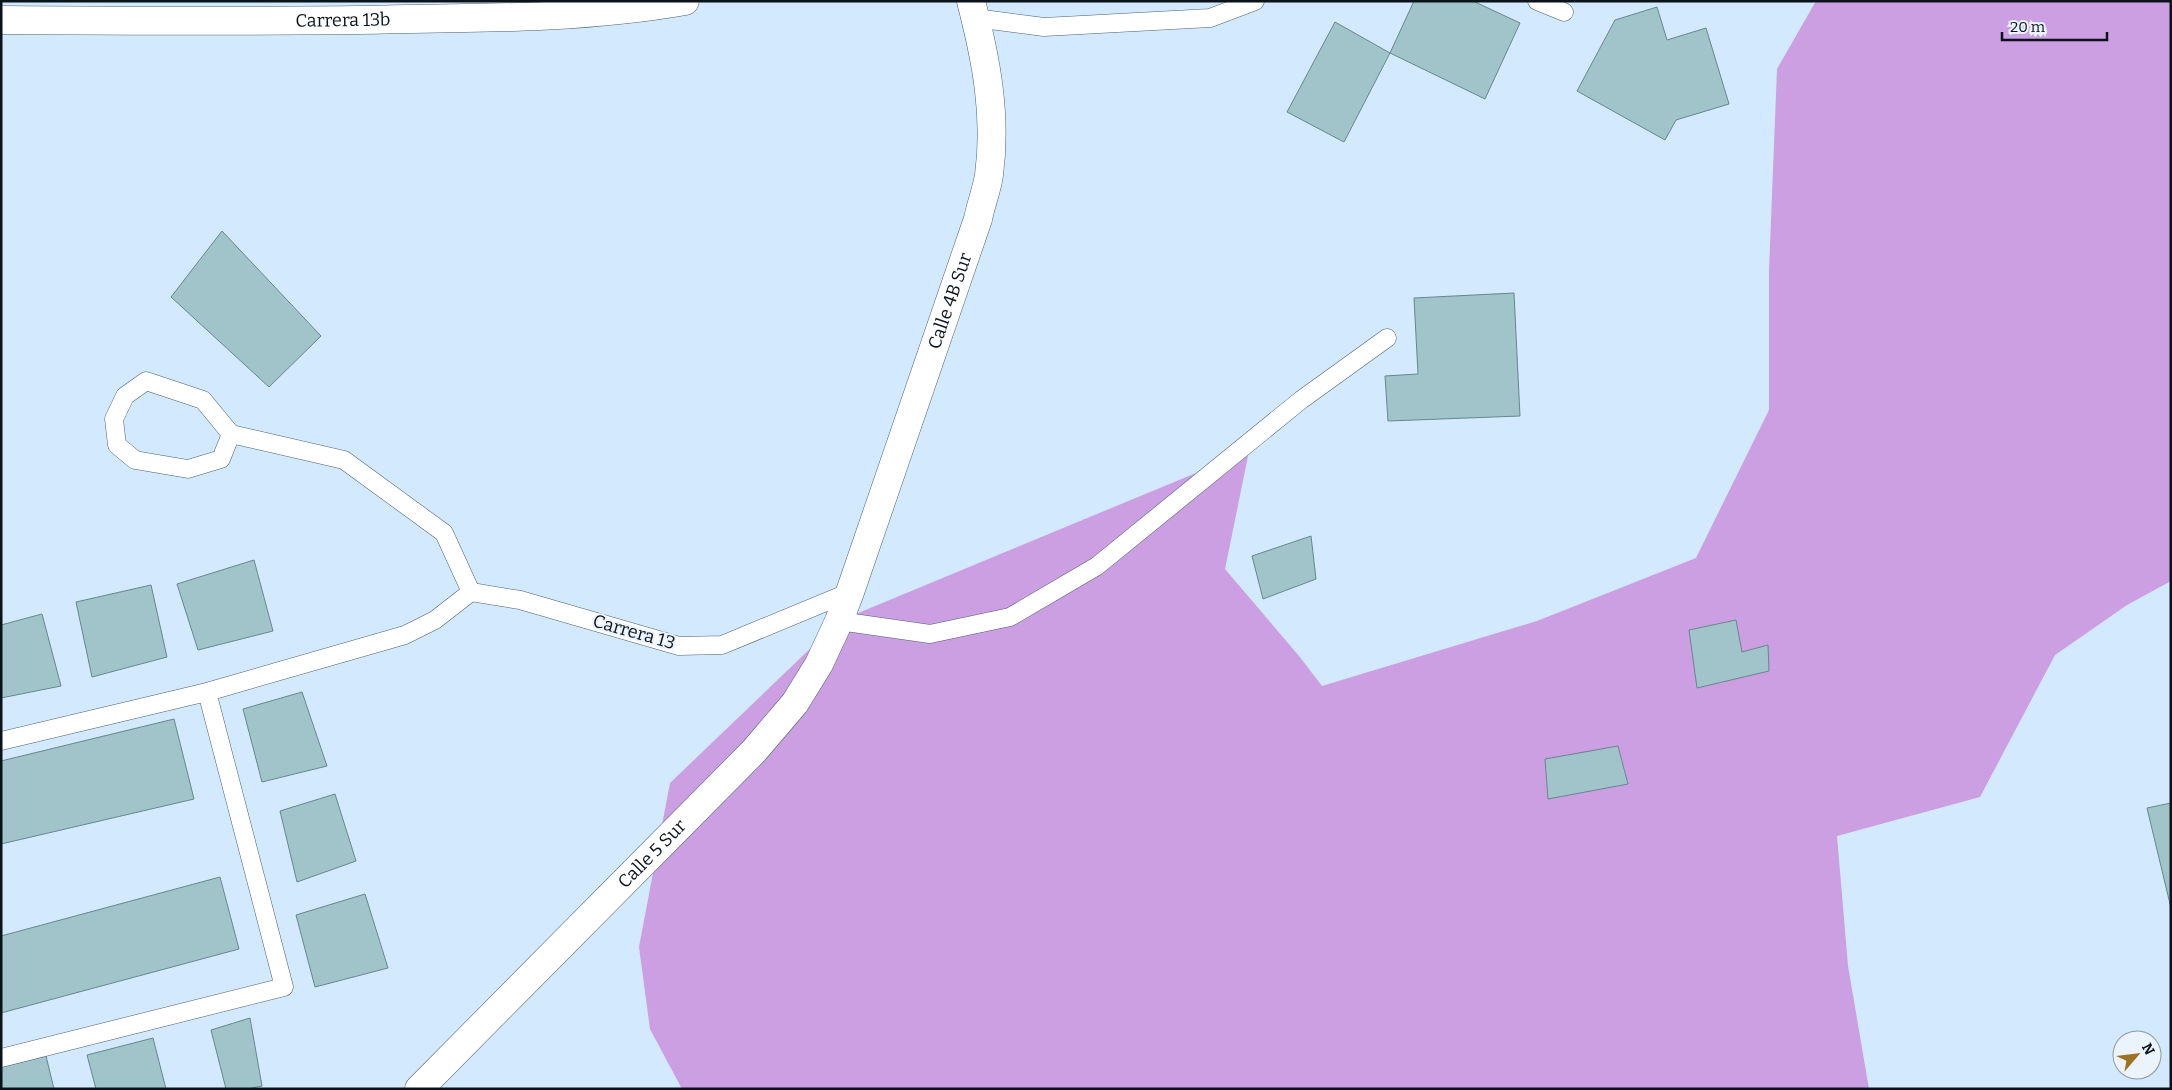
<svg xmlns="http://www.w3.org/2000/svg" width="2172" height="1090" viewBox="0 0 2172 1090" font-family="Bitter,serif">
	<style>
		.forest { fill: #cc9ee2 }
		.building { fill: #a1c3ca; stroke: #66878e }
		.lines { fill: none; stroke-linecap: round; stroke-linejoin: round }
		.service-casing { stroke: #4c6072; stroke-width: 19 }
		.minor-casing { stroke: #4c6072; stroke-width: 29 }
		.tertiary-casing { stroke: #4c6072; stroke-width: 29 }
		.service { stroke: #fff; stroke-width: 18 }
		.minor { stroke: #fff; stroke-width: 28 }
		.tertiary { stroke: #fff; stroke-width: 28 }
		.labels { text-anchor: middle; stroke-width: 4; stroke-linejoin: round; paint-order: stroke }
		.street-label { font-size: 18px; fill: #0b131a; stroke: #ebf4fd }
	</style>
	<rect width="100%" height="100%" fill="#d2e9fe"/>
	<path class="forest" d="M1816 1H2171V581L2127 605 2055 655 1980 797 1837 836 1848 966 1869 1089H682L650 1029 639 947 670 783 839 621 1249 451 1225 569 1299 656 1322 686 1537 621 1696 558 1769 410V271L1777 69Z"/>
	<path class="building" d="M1414 1H1473L1520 23 1485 99 1390 53Z
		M1657 7 1667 40 1706 28 1729 104 1676 120 1665 140 1577 91 1615 20Z
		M1335 22 1390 53 1344 142 1287 112Z
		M222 231 321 336 269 387 171 297Z
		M1514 293 1520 416 1388 421 1385 376 1418 374 1414 298Z
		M1311 536 1316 579 1263 599 1252 556Z
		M254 560 273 631 198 650 177 584Z
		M151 585 167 657 92 677 76 602Z
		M42 614 61 686 1 698V625Z
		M1736 620 1742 652 1768 645 1769 671 1697 688 1689 630Z
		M302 692 327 766 262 782 243 709Z
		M174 719 194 799 1 844V761Z
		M1618 746 1628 784 1548 799 1545 759Z
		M335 794 356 861 297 882 280 811Z
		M2171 803V908L2147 808Z
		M220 877 239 949 1 1013V936Z
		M365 894 388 968 315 987 296 915Z
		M250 1018 262 1086 248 1089H226L211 1030Z
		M153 1038 166 1089H96L87 1055Z
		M46 1056 54 1089H1V1067Z"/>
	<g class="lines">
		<g class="service-casing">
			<path id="service" d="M1537 1 1564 12
				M975 18 1044 27 1210 18 1255 1
				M231 434 221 459 188 469 135 460 117 445 114 419 125 396 146 381 203 400 231 434 344 460 444 533 471 592
				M471 592 520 600 679 646 722 645 850 592
				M839 621 930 634 1010 617 1097 566 1301 400 1387 338
				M1 741 207 692 405 635 435 620 471 592
				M1 1058 284 987 207 692"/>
		</g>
		<g class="minor-casing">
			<g id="minor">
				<path id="s1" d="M1 20C137 21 274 22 410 19 501 18 595 17 685 1"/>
			</g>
		</g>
		<g class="tertiary-casing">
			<g id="tertiary">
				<path id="s2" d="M419 1089 754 751 795 703 819 664 839 621 850 592 978 219C981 204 987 189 989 175 997 115 986 59 971 1"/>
			</g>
		</g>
		<use href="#service" class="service"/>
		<use href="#minor" class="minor"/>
		<use href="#tertiary" class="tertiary"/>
	</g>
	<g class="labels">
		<g class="street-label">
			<text dy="6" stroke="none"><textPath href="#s1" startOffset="342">Carrera 13b</textPath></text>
			<text dy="6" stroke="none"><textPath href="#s2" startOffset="971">Calle 4B Sur</textPath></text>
			<text transform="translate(634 632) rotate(16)" y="6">Carrera 13</text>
			<text dy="6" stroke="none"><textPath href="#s2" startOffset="331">Calle 5 Sur</textPath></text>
		</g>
	</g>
	<rect width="2172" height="1090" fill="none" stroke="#0b131a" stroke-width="5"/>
	<g transform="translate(2137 1055) rotate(62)"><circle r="24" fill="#ebf4fd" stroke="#919aa2"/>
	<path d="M0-4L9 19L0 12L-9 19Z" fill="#9f7123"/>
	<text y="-8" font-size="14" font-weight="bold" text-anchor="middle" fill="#0b131a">N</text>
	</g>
	<path d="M2002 32v8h105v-8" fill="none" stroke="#0b131a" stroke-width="2.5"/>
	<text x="2010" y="32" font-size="15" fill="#0b131a" stroke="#ebf4fd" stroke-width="4" paint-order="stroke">20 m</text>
</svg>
